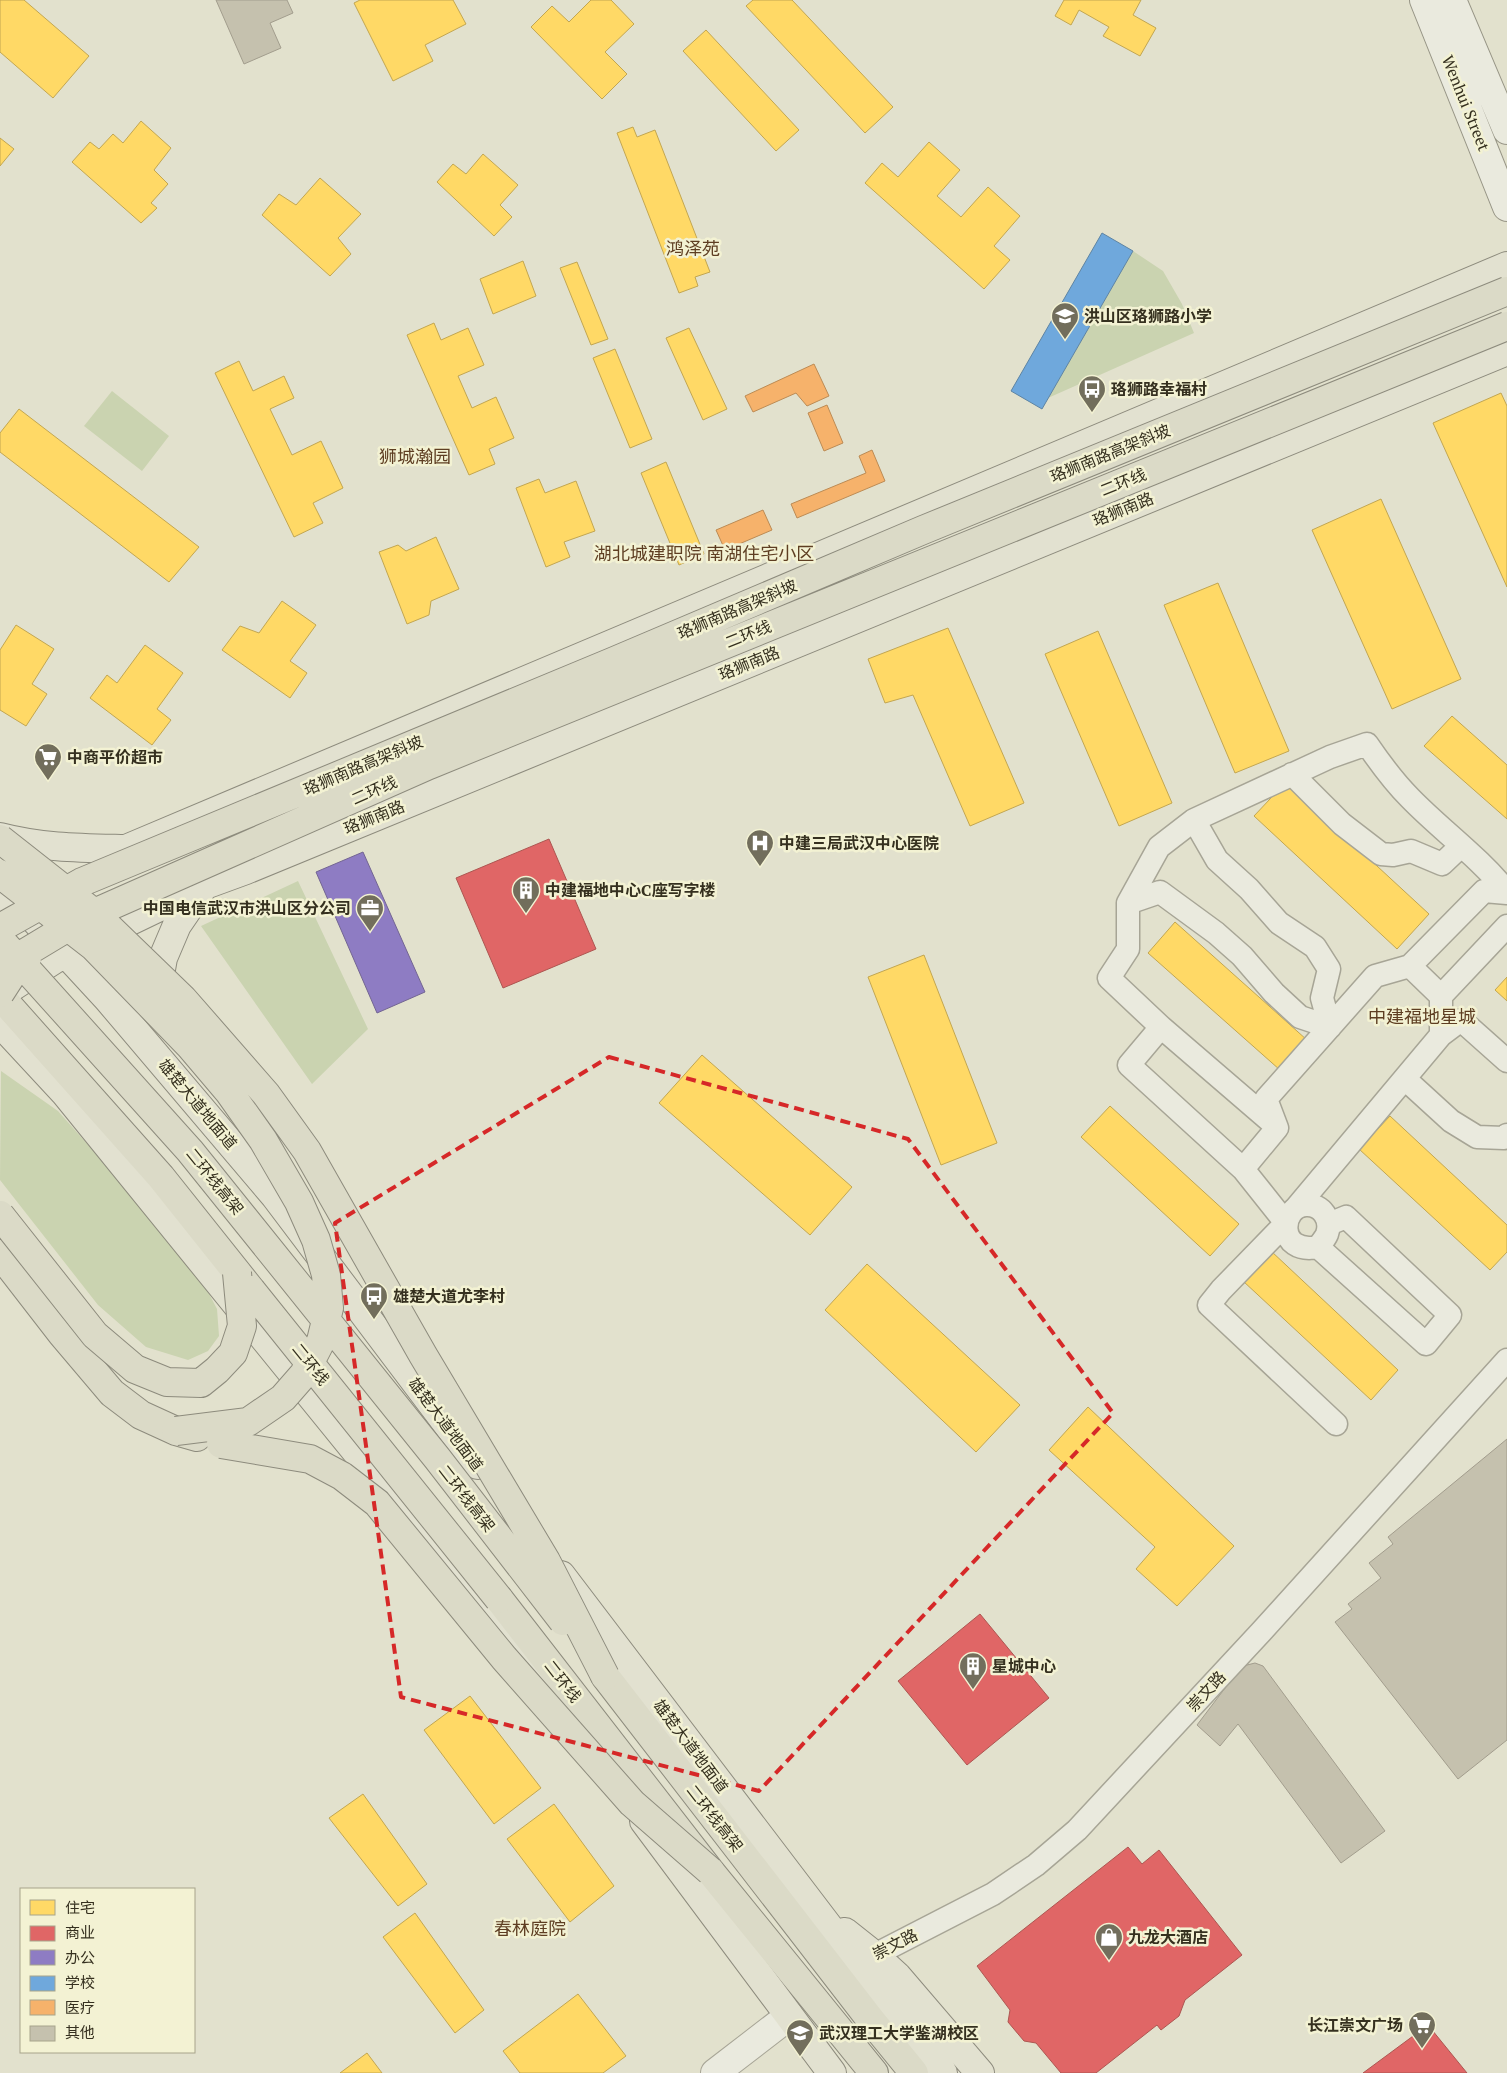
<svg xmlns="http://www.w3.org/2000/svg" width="1507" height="2073" viewBox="0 0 1507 2073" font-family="'PT Serif','Noto Sans SC',serif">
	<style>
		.green { fill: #cad3b0 }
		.homes { fill: #ffd966; stroke: #c2a651 }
		.shops { fill: #e06666; stroke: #ad5651 }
		.offices { fill: #8e7cc3; stroke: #736592 }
		.schools { fill: #6fa8dc; stroke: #5e84a3 }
		.health { fill: #f6b26b; stroke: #bc8b54 }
		.building { fill: #c5c1ae; stroke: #a29d8d }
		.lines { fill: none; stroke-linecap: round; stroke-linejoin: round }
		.minor-casing { stroke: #a7a596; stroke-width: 25 }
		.tertiary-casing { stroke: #a7a596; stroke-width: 30 }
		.secondary-casing { stroke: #979586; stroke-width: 30 }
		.primary-casing { stroke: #8d8b7d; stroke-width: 30 }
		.trunk-casing { stroke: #8d8b7d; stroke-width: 30 }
		.minor { stroke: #eaeade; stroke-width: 22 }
		.tertiary { stroke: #eaeade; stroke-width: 28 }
		.secondary { stroke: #eaeade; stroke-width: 28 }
		.primary { stroke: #e2e1d0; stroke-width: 28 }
		.trunk { stroke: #dbdac7; stroke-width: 28 }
		.trunk-bridge-casing { stroke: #8d8b7d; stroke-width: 30; stroke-linecap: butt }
		.trunk-bridge { stroke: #dbdac7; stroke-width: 28 }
		.marked { fill: none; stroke: #d62828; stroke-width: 4; stroke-dasharray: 10 6; stroke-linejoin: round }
		.labels { text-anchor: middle; stroke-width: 5; stroke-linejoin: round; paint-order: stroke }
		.street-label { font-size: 16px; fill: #35301f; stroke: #f3f2d3 }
		.poi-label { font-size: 16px; font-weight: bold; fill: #35301f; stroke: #f3f2d3; text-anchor: start }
		.neighbourhood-label { font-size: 18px; fill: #5e3e22; stroke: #f3f2d3 }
	</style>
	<rect width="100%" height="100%" fill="#e2e1cd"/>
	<path class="green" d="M1133 251 1163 271 1182 304 1194 333 1048 398Z
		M112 391 169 436 142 471 84 426Z
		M298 881 368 1029 312 1084 201 926Z
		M1 1071 58 1111 145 1209 204 1284 217 1309 219 1336 208 1351 188 1360 146 1347 98 1305 0 1180Z"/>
	<path class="homes" d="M0 0H24L89 56 53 98 0 52Z
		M360 0H453L466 24 425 45 433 61 393 81 354 3Z
		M591 0H611L634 24 605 52 627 74 602 99 531 27 552 6 569 22Z
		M753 0H792L893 107 865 133 746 6Z
		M1064 0H1141L1133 15 1156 28 1140 56 1103 36 1109 27 1079 10 1071 25 1055 16Z
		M706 30 799 130 776 151 683 51Z
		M141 121 171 148 154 170 168 184 151 203 157 208 141 223 72 162 90 142 99 149 113 134 123 143Z
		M633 127 637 137 655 130 710 272 695 277 698 286 679 293 617 133Z
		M0 138 14 149 0 166Z
		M929 142 960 170 937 196 961 217 988 187 1020 216 994 246 1010 260 984 289 865 183 882 163 898 177Z
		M483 154 518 185 500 205 512 217 494 236 437 182 453 164 466 174Z
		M320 178 361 214 338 238 351 254 330 276 262 215 279 194 296 205Z
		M523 261 536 296 493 314 480 279Z
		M577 262 608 339 591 345 560 268Z
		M434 323 441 340 468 328 484 365 458 376 472 408 496 397 514 438 489 449 495 464 469 475 407 335Z
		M689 328 727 409 703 420 666 338Z
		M615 349 652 439 630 448 593 358Z
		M239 361 253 391 284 376 294 398 270 409 292 455 321 441 343 488 313 503 323 523 294 537 215 373Z
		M1501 393 1507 406V587L1433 423Z
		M19 409 199 547 169 582 0 452V433Z
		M666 462 704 554 679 565 641 473Z
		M539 479 545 493 576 481 595 531 564 542 570 557 546 567 516 488Z
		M1381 499 1461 679 1392 709 1312 530Z
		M436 537 459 589 431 601 429 615 407 624 379 552 398 545 406 551Z
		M1218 583 1289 751 1235 773 1164 605Z
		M282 601 316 625 290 661 307 673 290 698 222 650 240 626 259 633Z
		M16 625 54 649 32 684 47 694 26 726 0 710V650Z
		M948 628 1024 803 970 826 913 695 885 703 868 659Z
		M1098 631 1172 803 1119 826 1045 654Z
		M145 645 183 673 157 709 171 720 152 745 90 698 107 675 117 683Z
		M1452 716 1507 765V819L1424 746Z
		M1286 782 1429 914 1397 949 1254 816Z
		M1175 922 1307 1040 1280 1070 1148 953Z
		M924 955 997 1143 941 1165 868 977Z
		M1507 977V1001L1495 990Z
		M702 1055 852 1187 810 1235 659 1103Z
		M1110 1106 1239 1224 1210 1256 1081 1137Z
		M1390 1116 1507 1225V1252L1490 1270 1359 1149Z
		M1271 1251 1398 1370 1371 1400 1243 1281Z
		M867 1264 1020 1405 976 1452 825 1310Z
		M1088 1407 1234 1546 1177 1606 1136 1569 1155 1547 1049 1450Z
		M470 1696 541 1788 494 1824 424 1730Z
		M363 1794 427 1884 398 1906 329 1818Z
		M554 1804 614 1886 570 1922 507 1839Z
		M415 1913 484 2010 455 2033 383 1937Z
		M578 1994 626 2056 603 2073H520L503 2051Z
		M367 2053 382 2073H340Z"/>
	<path class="shops" d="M549 839 596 949 503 988 456 878Z
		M980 1614 1049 1698 967 1765 898 1681Z
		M1128 1847 1142 1864 1159 1850 1242 1955 1185 2000 1179 2016 1161 2030 1157 2025 1096 2073H1061L1036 2043 1024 2041 1008 2022 1010 2010 977 1966Z
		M1428 2025 1467 2073H1363Z"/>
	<path class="offices" d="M363 852 425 992 377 1013 316 872Z"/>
	<path class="schools" d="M1102 233 1133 251 1042 409 1011 391Z"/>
	<path class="health" d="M814 364 829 396 807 406 796 393 753 412 745 396Z
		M827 405 843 443 824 451 808 413Z
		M872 450 885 481 797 518 791 504 866 473 859 456Z
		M763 510 772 530 725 550 716 530Z"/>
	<path class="building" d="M216 0H287L293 13 270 23 281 48 244 64Z
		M1507 1439V1740L1458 1779 1335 1622 1352 1609 1348 1604 1381 1578 1369 1563 1393 1544 1388 1537Z
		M1255 1663 1263 1666 1385 1831 1341 1863 1238 1724 1220 1746 1197 1725 1238 1671 1247 1665Z"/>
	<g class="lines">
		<g class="minor-casing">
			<path id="minor" d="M1292 774 1342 824 1381 854 1393 855 1411 851 1442 864 1461 846
				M1194 820 1330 757 1367 744C1380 763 1394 782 1410 798 1441 830 1479 857 1507 892
				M1128 903 1160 892 1216 933 1242 956 1274 993 1300 1017 1330 1027 1322 998 1329 969 1315 947 1279 923 1249 889 1217 860 1194 820 1159 847 1128 903V949L1109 978 1161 1027
				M1410 966 1484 891 1507 893
				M1441 996 1507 926
				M1441 1035 1461 1020 1507 1061
				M1405 1079 1451 1121 1477 1137 1504 1138 1507 1135
				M1243 1169 1129 1065 1161 1027 1276 1126
				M1296 1208 1441 1035V996L1410 966 1375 976 1266 1099 1277 1128 1243 1169 1286 1223 1221 1290 1209 1305 1336 1424
				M1318 1247C1321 1243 1325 1239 1327 1234 1332 1220 1322 1204 1306 1205 1280 1206 1276 1255 1318 1247L1426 1344 1450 1315 1346 1217 1329 1224
				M861 1962 993 1894 1036 1865 1077 1830 1261 1632 1507 1360"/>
		</g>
		<g class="tertiary-casing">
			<path id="tertiary" d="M715 2073 789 2016"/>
		</g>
		<g class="secondary-casing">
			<path id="secondary" d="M1424 0 1507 207
				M1452 0 1507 130"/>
		</g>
		<g class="primary-casing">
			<path id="primary" d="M0 837C42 848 82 848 125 849
				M126 849 1507 266
				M12 895 107 998 275 1196 478 1465
				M0 908 46 885
				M12 987 66 952 205 885 246 870 1507 351
				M156 997 163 958 177 925 203 887
				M0 1023 65 1093 510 1641 547 1691
				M561 1575 857 1964 943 2073
				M644 1821 832 2073
				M845 1932 874 1955 897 1976 980 2073"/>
		</g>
		<g class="trunk-casing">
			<path id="trunk" d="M0 996 161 1177 251 1290
				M0 1254 62 1334 112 1393 141 1415 176 1431 197 1437
				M499 1599 710 1871 874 2073
				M605 1676 870 2019 914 2073"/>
		</g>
		<use href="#minor" class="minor"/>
		<use href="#tertiary" class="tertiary"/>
		<use href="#secondary" class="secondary"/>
		<use href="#primary" class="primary"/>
		<use href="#trunk" class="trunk"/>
		<g class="trunk-bridge-casing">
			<path id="trunk-bridge" d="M0 839 94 913 183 999 266 1094 307 1151 423 1355 546 1561 605 1676
				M0 874 94 947 190 1046 229 1092 263 1140 299 1202 316 1240 326 1275 329 1308 321 1341 304 1374 283 1398 248 1422 176 1431
				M0 928 82 882 612 662 923 530 1507 291
				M5 945 190 1151 437 1458 563 1621
				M0 968 83 918 429 765 1507 326
				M0 993 11 976 27 958
				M0 1215 95 1335 135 1369 167 1382 201 1383 217 1370 233 1353 242 1326 237 1273
				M251 1290 499 1599
				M221 1444 310 1459 342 1476 377 1503 504 1658 632 1803 710 1871"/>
		</g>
		<use href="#trunk-bridge" class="trunk-bridge"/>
	</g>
	<path class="marked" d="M609 1057 908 1139 1113 1413 759 1791 401 1697 335 1223Z"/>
	<defs>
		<g id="school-pin" transform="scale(1.4375)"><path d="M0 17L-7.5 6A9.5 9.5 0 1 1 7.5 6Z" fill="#726e5c" stroke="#f3f2d3"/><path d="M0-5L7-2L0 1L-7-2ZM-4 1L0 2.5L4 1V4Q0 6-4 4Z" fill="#fff"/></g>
		<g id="bus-pin" transform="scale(1.4375)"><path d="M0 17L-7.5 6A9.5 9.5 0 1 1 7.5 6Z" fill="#726e5c" stroke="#f3f2d3"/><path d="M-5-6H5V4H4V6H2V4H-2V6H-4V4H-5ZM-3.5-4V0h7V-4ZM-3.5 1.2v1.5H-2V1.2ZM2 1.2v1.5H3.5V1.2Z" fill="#fff"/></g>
		<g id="supermarket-pin" transform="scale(1.4375)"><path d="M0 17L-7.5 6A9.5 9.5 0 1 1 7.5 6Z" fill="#726e5c" stroke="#f3f2d3"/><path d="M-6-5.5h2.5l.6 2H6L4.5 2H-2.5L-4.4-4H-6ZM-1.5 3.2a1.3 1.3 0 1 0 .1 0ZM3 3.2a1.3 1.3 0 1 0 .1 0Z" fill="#fff"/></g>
		<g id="hospital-pin" transform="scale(1.4375)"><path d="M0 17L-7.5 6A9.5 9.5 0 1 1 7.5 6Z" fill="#726e5c" stroke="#f3f2d3"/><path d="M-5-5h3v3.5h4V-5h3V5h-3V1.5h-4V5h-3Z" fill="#fff"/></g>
		<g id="building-pin" transform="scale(1.4375)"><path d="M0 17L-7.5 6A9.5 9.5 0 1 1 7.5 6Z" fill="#726e5c" stroke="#f3f2d3"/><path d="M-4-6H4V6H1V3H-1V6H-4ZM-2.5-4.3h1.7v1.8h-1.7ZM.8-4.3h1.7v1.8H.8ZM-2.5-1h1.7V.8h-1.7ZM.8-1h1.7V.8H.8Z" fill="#fff"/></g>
		<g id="office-pin" transform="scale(1.4375)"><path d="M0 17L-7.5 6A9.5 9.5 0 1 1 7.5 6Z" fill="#726e5c" stroke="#f3f2d3"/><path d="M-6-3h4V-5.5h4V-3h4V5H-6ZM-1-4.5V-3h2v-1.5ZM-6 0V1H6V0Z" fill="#fff"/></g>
		<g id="shop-pin" transform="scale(1.4375)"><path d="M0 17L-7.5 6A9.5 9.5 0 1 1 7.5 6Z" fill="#726e5c" stroke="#f3f2d3"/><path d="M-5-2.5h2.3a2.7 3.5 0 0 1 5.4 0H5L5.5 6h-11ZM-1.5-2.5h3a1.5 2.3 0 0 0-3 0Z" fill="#fff"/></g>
		<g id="university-pin" transform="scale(1.4375)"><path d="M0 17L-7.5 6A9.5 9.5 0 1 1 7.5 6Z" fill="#726e5c" stroke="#f3f2d3"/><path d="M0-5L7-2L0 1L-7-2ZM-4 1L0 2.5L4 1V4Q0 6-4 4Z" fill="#fff"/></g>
	</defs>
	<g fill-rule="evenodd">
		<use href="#school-pin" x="1065" y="316"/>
		<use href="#bus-pin" x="1092" y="389"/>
		<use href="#supermarket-pin" x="48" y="757"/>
		<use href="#hospital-pin" x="760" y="843"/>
		<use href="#building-pin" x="526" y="890"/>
		<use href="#office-pin" x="370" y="908"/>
		<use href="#bus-pin" x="374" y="1296"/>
		<use href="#building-pin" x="973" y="1666"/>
		<use href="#shop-pin" x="1109" y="1937"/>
		<use href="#supermarket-pin" x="1422" y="2025"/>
		<use href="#university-pin" x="800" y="2033"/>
	</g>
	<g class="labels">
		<g class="street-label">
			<text transform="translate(1466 103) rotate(68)" y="6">Wenhui Street</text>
			<text transform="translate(1110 453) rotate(-22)" y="6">珞狮南路高架斜坡</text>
			<text transform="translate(1123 482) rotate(-22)" y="6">二环线</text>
			<text transform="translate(1123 509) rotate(-22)" y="6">珞狮南路</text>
			<text transform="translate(737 609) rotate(-23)" y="6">珞狮南路高架斜坡</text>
			<text transform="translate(748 634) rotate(-22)" y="6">二环线</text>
			<text transform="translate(749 663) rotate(-22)" y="6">珞狮南路</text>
			<text transform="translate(363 765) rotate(-23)" y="6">珞狮南路高架斜坡</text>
			<text transform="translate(374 790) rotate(-24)" y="6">二环线</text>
			<text transform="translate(374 817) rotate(-22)" y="6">珞狮南路</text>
			<text transform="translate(198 1104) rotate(50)" y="6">雄楚大道地面道</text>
			<text transform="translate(215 1181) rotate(51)" y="6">二环线高架</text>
			<text transform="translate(311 1364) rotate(51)" y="6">二环线</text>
			<text transform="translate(446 1424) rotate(53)" y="6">雄楚大道地面道</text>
			<text transform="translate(467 1498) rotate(52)" y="6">二环线高架</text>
			<text transform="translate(563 1681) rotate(52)" y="6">二环线</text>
			<text transform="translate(1206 1691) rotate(-47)" y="6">崇文路</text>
			<text transform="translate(691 1746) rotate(53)" y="6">雄楚大道地面道</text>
			<text transform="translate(715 1818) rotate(52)" y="6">二环线高架</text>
			<text transform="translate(895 1944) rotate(-27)" y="6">崇文路</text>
		</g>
		<g class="poi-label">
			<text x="1084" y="322">洪山区珞狮路小学</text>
			<text x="1111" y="395">珞狮路幸福村</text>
			<text x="67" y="763">中商平价超市</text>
			<text x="779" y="849">中建三局武汉中心医院</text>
			<text x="545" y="896">中建福地中心C座写字楼</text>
			<text x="351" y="914" text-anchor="end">中国电信武汉市洪山区分公司</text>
			<text x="393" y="1302">雄楚大道尤李村</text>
			<text x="992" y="1672">星城中心</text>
			<text x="1128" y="1943">九龙大酒店</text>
			<text x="1403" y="2031" text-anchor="end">长江崇文广场</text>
			<text x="819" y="2039">武汉理工大学鉴湖校区</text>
		</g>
		<g class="neighbourhood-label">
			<text x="693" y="255">鸿泽苑</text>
			<text x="415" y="463">狮城瀚园</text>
			<text x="704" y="560">湖北城建职院 南湖住宅小区</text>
			<text x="1422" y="1023">中建福地星城</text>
			<text x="530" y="1935">春林庭院</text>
		</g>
	</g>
	<rect x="20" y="1888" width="175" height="165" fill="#f3f2d3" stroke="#a7a48b"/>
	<rect x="30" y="1900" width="25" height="15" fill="#ffd966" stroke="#a7a48b"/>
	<text x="65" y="1913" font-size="15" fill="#35301f">住宅</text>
	<rect x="30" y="1926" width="25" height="15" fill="#e06666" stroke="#a7a48b"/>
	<text x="65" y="1938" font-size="15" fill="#35301f">商业</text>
	<rect x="30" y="1950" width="25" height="15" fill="#8e7cc3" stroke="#a7a48b"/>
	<text x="65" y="1963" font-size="15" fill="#35301f">办公</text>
	<rect x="30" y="1976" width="25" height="15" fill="#6fa8dc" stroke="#a7a48b"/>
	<text x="65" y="1988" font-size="15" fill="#35301f">学校</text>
	<rect x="30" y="2000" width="25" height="15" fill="#f6b26b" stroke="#a7a48b"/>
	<text x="65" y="2013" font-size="15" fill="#35301f">医疗</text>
	<rect x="30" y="2026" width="25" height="15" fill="#c5c1ae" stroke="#a7a48b"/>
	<text x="65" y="2038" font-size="15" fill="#35301f">其他</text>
</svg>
